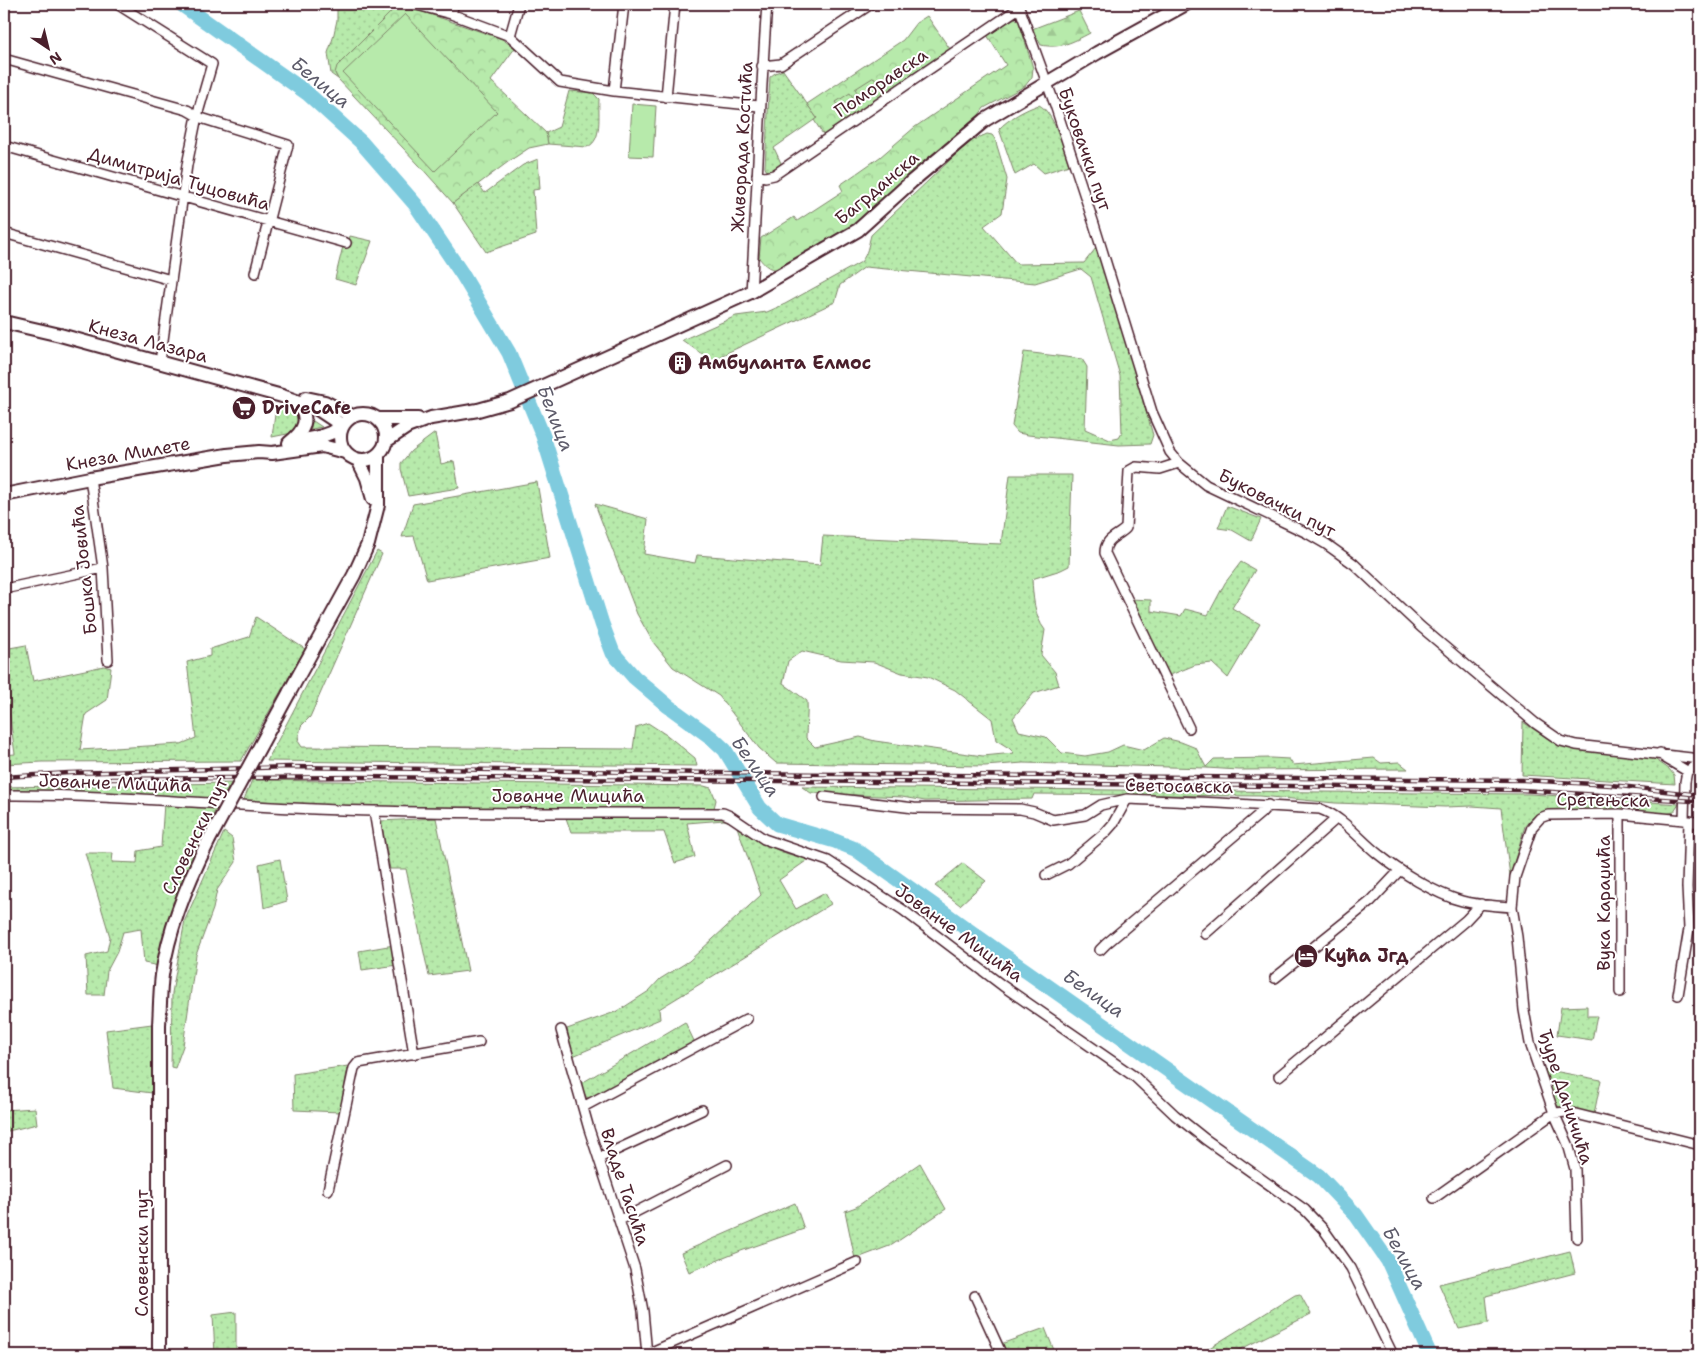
<svg xmlns="http://www.w3.org/2000/svg" width="1704" height="1359" viewBox="0 0 1704 1359" font-family="'Shantell Sans',sans-serif">
	<style>
		.grass { fill: url(#grass-dots); stroke: #80846b; fill-rule: evenodd }
		.forest { fill: url(#forest-firs); stroke: #80846b }
		.park { fill: url(#park-crowns); stroke: #80846b }
		.pitch { fill: #b7eaab; stroke: #80846b }
		.lines { fill: none; stroke-linecap: round; stroke-linejoin: round }
		.river { stroke: #7fcbde; stroke-width: 15 }
		.street-casing { stroke: #4a1f2b; stroke-width: 12 }
		.secondary-casing { stroke: #4a1f2b; stroke-width: 16 }
		.street { stroke: #fff; stroke-width: 9 }
		.secondary { stroke: #fff; stroke-width: 12 }
		.rail-casing { stroke: #4a1f2b; stroke-width: 4.5 }
		.rail { stroke: #fff; stroke-width: 2.5; stroke-dasharray: 8; stroke-linecap: butt }
		.secondary-bridge-casing { stroke: #4a1f2b; stroke-width: 16; stroke-linecap: butt }
		.secondary-bridge { stroke: #fff; stroke-width: 12 }
		.labels { text-anchor: middle; stroke-width: 4; stroke-linejoin: round; paint-order: stroke }
		.street-label { font-size: 18px; fill: #4a1f2b; stroke: #fff }
		.poi-label { font-size: 18px; font-weight: bold; fill: #4a1f2b; stroke: #fff; text-anchor: start }
		.water-label { font-size: 19px; font-style: italic; fill: #5d5b6a; stroke: #fff }
	</style>
	<defs>
		<pattern id="grass-dots" width="8" height="8" patternUnits="userSpaceOnUse" patternTransform="scale(1.25)"><rect width="8" height="8" fill="#b7eaab"/><path d="M2 2h.1M6 6h.1" fill="none" stroke="#9fc893" stroke-width="1.8" stroke-linecap="round"/></pattern>
		<pattern id="forest-firs" width="22" height="20" patternUnits="userSpaceOnUse" patternTransform="scale(1.25)"><rect width="22" height="20" fill="#b7eaab"/><path d="M5 1l3.5 6h-7zM16 11l3.5 6h-7z" fill="#9fc893"/></pattern>
		<pattern id="park-crowns" width="20" height="18" patternUnits="userSpaceOnUse" patternTransform="scale(1.25)"><rect width="20" height="18" fill="#b7eaab"/><path d="M2 6a3 3 0 1 1 6 0M12 15a3 3 0 1 1 6 0" fill="none" stroke="#9fc893"/></pattern>
	</defs>
	<rect width="100%" height="100%" fill="#fff"/>
	<filter id="ink" filterUnits="userSpaceOnUse"><feTurbulence type="fractalNoise" baseFrequency=".02" numOctaves="2"/><feDisplacementMap in="SourceGraphic" scale="10" xChannelSelector="R" yChannelSelector="G"/><feConvolveMatrix kernelMatrix="1 2 1 2 8 2 1 2 1" color-interpolation-filters="sRGB"/></filter>
	<g filter="url(#ink)">
		<path class="grass" d="M337 4 403 5 395 8 338 66 335 73 338 79 331 74 328 53 333 38 337 20Z
			M783 70 817 118 774 148 781 163 779 166 770 171 766 170 765 167 770 77 775 73Z
			M569 91 593 93 599 99C598 114 603 141 587 147L548 144 546 133 559 127Z
			M1039 105C1054 112 1064 150 1069 165L1044 173 1034 164 1015 175 999 129C1008 119 1026 109 1039 105Z
			M987 134 992 135 995 139 1007 179 1002 213 984 226 1017 264 1084 263 1096 248 1113 299 1153 435 1150 444 1119 445 1028 435 1018 433 1012 426 1024 352 1082 359 1087 367 1085 429 1110 440 1119 438 1122 433 1120 376 1091 277 1081 269 1035 283 865 267 840 285 835 302 714 359 706 357 682 340 736 316 767 312 785 304 861 262C868 253 868 246 871 235L969 142Z
			M538 159 540 189 533 190 536 235 486 252 453 203 478 184 485 193 523 165Z
			M350 236 372 241 356 285 335 279 343 246 347 248Z
			M276 407 307 417 322 427 272 437Z
			M435 433 441 464 454 461 459 488 408 496 401 469V463L411 451Z
			M1010 475H1072L1069 566 1061 570 1032 579C1033 596 1034 616 1045 630L1041 655 1055 672 1059 685 1034 693 1013 718 1019 731 1046 737 1062 753 1085 756 1108 752 1123 745 1144 750 1164 738 1181 742 1196 748 1206 767 1214 759 1271 758 1289 759 1293 765 1374 758 1381 763 1399 762 1408 769 1239 770 1206 768 1023 763 985 766 776 763 759 748 719 696 673 667 653 642 637 614 595 504 648 519 644 554 695 563 697 555 820 565 823 536 1001 544ZM802 651 841 660 874 662 902 673 928 677 955 690 992 719 996 740 1009 748 1014 753 983 756 875 741 860 737 815 747 806 738C806 726 808 712 807 701L783 683 788 661Z
			M537 482 550 558 427 580 414 536 402 537 413 504Z
			M1227 506 1261 519 1251 541 1232 530 1218 528Z
			M377 551 382 554 310 717 301 726 298 741 302 747 633 749 636 727 648 723 668 736 695 758 697 766 267 761Z
			M1241 562 1255 570 1232 608 1260 624 1228 678 1212 663 1195 665 1168 676 1130 599 1151 600V611L1181 616 1185 609 1208 615 1225 583Z
			M256 617 305 649 241 761 42 762 4 764V755L15 754 4 675V649L26 645 33 681 104 666 111 668 107 700 86 714 80 750 181 744 196 738 187 662 210 656V649L249 637Z
			M1523 722 1553 742 1569 748 1653 758 1669 769 1674 775 1675 784 1522 775Z
			M252 780 704 786 711 788 716 800 714 808 363 807 243 802Z
			M232 783 221 799 102 794 4 792V787Z
			M802 787 1530 794 1679 804 1674 812 1666 814 1561 810 1541 813 1532 818 1525 826 1510 876 1501 808 1472 806 1445 807 1335 803 1260 796 1034 794 1032 799 925 801 902 797 811 793Z
			M164 803 216 809 173 904 159 966 144 963 141 929 123 932 117 952 107 971 104 995H88L86 956 107 951 110 937 85 853H113L112 862 137 863 138 851 161 847Z
			M719 817C739 819 754 838 772 847 784 854 796 856 809 859L779 880 796 909 825 893 831 904 659 1009 660 1019 573 1056 567 1029 618 1011 649 991 660 979 689 961 761 895 736 824 724 820 687 823 695 857 675 863 664 832H571L566 818Z
			M436 818 468 971 429 976 406 869H390L381 821Z
			M224 832 232 838 236 862 217 890 213 909 196 955 183 1046 175 1068 171 1067 172 993 185 920Z
			M280 859 287 901 264 908 259 864Z
			M963 863 986 881 960 905 935 886Z
			M394 945 397 965 362 970 359 951Z
			M1587 1006V1016H1597L1592 1040 1557 1035 1561 1007Z
			M685 1022 695 1043 590 1098 586 1097 580 1084Z
			M152 1024V1093L113 1088 106 1030Z
			M348 1066 340 1112 294 1110 293 1074Z
			M1543 1069 1601 1080 1594 1114 1557 1106Z
			M35 1108 37 1124 4 1132V1110Z
			M920 1163 946 1209 892 1245 855 1259 845 1211 856 1207Z
			M795 1203 804 1229 741 1251 689 1272 681 1253Z
			M1570 1251 1575 1273 1486 1296 1489 1323 1459 1329 1439 1284Z
			M1300 1294 1311 1314 1229 1355H1198L1295 1295Z
			M236 1312V1355H215L213 1315Z
			M1045 1328 1056 1355H1006L1001 1344Z"/>
		<path class="forest" d="M1079 11 1090 33C1073 42 1060 49 1041 45L1032 29Z"/>
		<path class="park" d="M403 5 502 39 515 48 491 81 546 133 548 144 529 148 508 162 453 203 419 165 338 79 335 73 337 66 395 8Z
			M927 16 950 49 824 136 814 120 817 118 807 104 903 40 916 23Z
			M1015 18 1019 21 1033 68 1032 77 1025 86 984 108 979 115 857 225 777 269C769 270 764 264 759 258L761 238 794 217 797 221 843 191 840 185 880 157 915 127 1006 65 987 35Z"/>
		<path class="pitch" d="M405 14 497 112 435 171 343 73Z
			M874 77 880 86 862 99 855 89Z
			M850 93 856 102 842 111 836 102Z
			M632 104 656 106 653 157 629 156Z"/>
		<g class="lines">
			<path class="river" d="M181 4 307 93 361 142 415 204 462 274 509 353 543 436 602 624 613 653 634 677 668 706 712 738 725 750 760 808 777 824 835 841 855 849 999 952 1319 1176 1356 1215 1388 1261 1430 1355"/>
			<g class="street-casing">
				<path id="street" d="M117 4 212 64 197 116 187 165 160 362
					M413 4 451 14 510 36 560 82 614 91 759 106
					M1018 4 1055 105 1094 224 1152 412 1170 452 1179 463 1206 485 1307 533 1326 544 1354 564 1421 627 1535 723 1561 741 1576 745 1700 759
					M451 14 454 4
					M510 36 519 4
					M4 59 187 110 201 118 288 145 255 273
					M762 66 781 64 871 4
					M614 91 624 4
					M666 97 675 4
					M4 146 346 243
					M757 175 765 177 774 175 1019 8
					M4 233 171 280
					M751 292C757 196 760 100 767 4
					M1179 463 1160 469 1136 467 1129 471 1126 528C1117 537 1105 538 1105 553L1189 728
					M90 478 103 568 108 660
					M4 589 103 568
					M1660 753 1665 758 1687 771 1700 764
					M4 795C128 794 251 809 374 811 490 814 607 813 723 813L730 816 764 839 828 861 903 910 1003 986 1135 1077 1175 1115 1205 1139 1305 1210 1324 1230 1351 1268 1393 1355
					M824 797 914 808 1020 809 1034 812 1053 820 1085 815 1101 805 1127 799 1219 803 1320 809C1343 817 1359 839 1378 854 1399 871 1435 894 1462 901 1478 905 1495 906 1512 907
					M374 811 414 1054
					M1684 820 1685 782 1687 771
					M1046 875 1068 864 1105 833 1113 824 1127 799
					M1205 934 1337 818
					M1100 950 1106 944 1261 813 1268 805
					M1275 978 1371 901 1400 870
					M1620 992V814
					M1678 995 1689 929 1687 887 1689 821
					M561 1030 589 1129 635 1269 643 1311 647 1355
					M1279 1076 1466 920 1481 904
					M583 1107 747 1019
					M599 1158 702 1110
					M328 1190 354 1068 358 1063 479 1042
					M1434 1198 1554 1113 1568 1112 1700 1145
					M620 1220 727 1165
					M1577 1238 1575 1169 1568 1144 1554 1113 1530 1043 1524 1010 1517 937 1512 907 1515 877 1532 827 1540 818 1548 815 1620 814 1684 820 1700 823
					M975 1296 1002 1355
					M647 1354 857 1262"/>
			</g>
			<g class="secondary-casing">
				<path id="secondary" d="M4 322 60 335 282 396 316 408 343 426
					M306 398 325 402 352 416
					M340 437a23 23 0 1 1 46 0a23 23 0 1 1-46 0Z
					M378 419H418
					M298 441 322 436 341 429
					M386 441 407 427 431 418 478 410 510 401 751 292 858 230 911 182 985 120 1097 53 1186 4
					M289 443C305 431 310 419 298 402
					M358 460 367 478 373 499
					M4 495 90 478 227 455 259 452 272 453 322 446 345 452
					M289 693 354 575 368 544 378 505V455
					M159 1355V1025C160 1008 160 991 162 975 169 927 187 883 209 840"/>
			</g>
			<use href="#street" class="street"/>
			<use href="#secondary" class="secondary"/>
			<g class="rail-casing">
				<path id="rail" d="M4 777 69 773 290 767 716 773 1524 780 1611 785 1700 795
					M111 779 357 777 1289 786 1521 790 1693 801"/>
			</g>
			<use href="#rail" class="rail"/>
			<g class="secondary-bridge-casing">
				<path id="secondary-bridge" d="M209 840 289 693"/>
			</g>
			<use href="#secondary-bridge" class="secondary-bridge"/>
		</g>
	</g>
	<defs>
		<g id="building-disc" transform="scale(1.25)"><circle r="9.5" fill="#4a1f2b" stroke="#fff"/><path d="M-4-6H4V6H1V3H-1V6H-4ZM-2.5-4.3h1.7v1.8h-1.7ZM.8-4.3h1.7v1.8H.8ZM-2.5-1h1.7V.8h-1.7ZM.8-1h1.7V.8H.8Z" fill="#fff"/></g>
		<g id="supermarket-disc" transform="scale(1.25)"><circle r="9.5" fill="#4a1f2b" stroke="#fff"/><path d="M-6-5.5h2.5l.6 2H6L4.5 2H-2.5L-4.4-4H-6ZM-1.5 3.2a1.3 1.3 0 1 0 .1 0ZM3 3.2a1.3 1.3 0 1 0 .1 0Z" fill="#fff"/></g>
		<g id="hotel-disc" transform="scale(1.25)"><circle r="9.5" fill="#4a1f2b" stroke="#fff"/><path d="M-6-4.5h1.5V1H6V5H4.5V3h-9V5H-6ZM-4 0a1.8 1.8 0 1 1 3.6 0ZM.5 0V-2.5h3Q6-2.5 6 0Z" fill="#fff"/></g>
	</defs>
	<g fill-rule="evenodd">
		<use href="#building-disc" x="680" y="363"/>
		<use href="#supermarket-disc" x="244" y="408"/>
		<use href="#hotel-disc" x="1306" y="956"/>
	</g>
	<g class="labels">
		<g class="street-label">
			<text transform="translate(881 83) rotate(-34)" y="6">Поморавска</text>
			<text transform="translate(742 147) rotate(-87)" y="6">Живорада Костића</text>
			<text transform="translate(1085 149) rotate(71)" y="6">Буковачки пут</text>
			<text transform="translate(179 179) rotate(16)" y="6">Димитрија Туцовића</text>
			<text transform="translate(877 188) rotate(-40)" y="6">Багрданска</text>
			<text transform="translate(148 341) rotate(15)" y="6">Кнеза Лазара</text>
			<text transform="translate(128 454) rotate(-10)" y="6">Кнеза Милете</text>
			<text transform="translate(1277 503) rotate(27)" y="6">Буковачки пут</text>
			<text transform="translate(84 570) rotate(-96)" y="6">Бошка Јовића</text>
			<text transform="translate(115 783) rotate(2)" y="6">Јованче Мицића</text>
			<text transform="translate(1179 786) rotate(1)" y="6">Светосавска</text>
			<text x="568" y="802">Јованче Мицића</text>
			<text transform="translate(1603 800) rotate(1)" y="6">Сретењска</text>
			<text transform="translate(195 836) rotate(-64)" y="6">Словенски пут</text>
			<text transform="translate(1604 903) rotate(-90)" y="6">Вука Караџића</text>
			<text transform="translate(959 933) rotate(36)" y="6">Јованче Мицића</text>
			<text transform="translate(1566 1097) rotate(72)" y="6">Ђуре Даничића</text>
			<text transform="translate(625 1187) rotate(72)" y="6">Владе Тасића</text>
			<text transform="translate(142 1253) rotate(-90)" y="6">Словенски пут</text>
		</g>
		<g class="poi-label">
			<text x="698" y="369">Амбуланта Елмос</text>
			<text x="262" y="414">DriveCafe</text>
			<text x="1324" y="962">Кућа Јгд</text>
		</g>
		<g class="water-label">
			<text transform="translate(321 82) rotate(39)" y="7">Белица</text>
			<text transform="translate(556 418) rotate(69)" y="7">Белица</text>
			<text transform="translate(756 766) rotate(55)" y="7">Белица</text>
			<text transform="translate(1094 993) rotate(35)" y="7">Белица</text>
			<text transform="translate(1405 1258) rotate(61)" y="7">Белица</text>
		</g>
	</g>
	<rect width="1704" height="1359" fill="none" stroke="#fff" stroke-width="20"/>
	<rect x="10" y="10" width="1684" height="1339" fill="none" stroke="#4a1f2b" stroke-width="2" filter="url(#ink)"/>
	<g transform="translate(48 48) rotate(145)" stroke="#ffffff" stroke-width="4" paint-order="stroke">
	<path d="M0-4L9 19L0 12L-9 19Z" fill="#4a1f2b"/>
	<text y="-8" font-size="14" font-weight="bold" text-anchor="middle" fill="#4a1f2b">N</text>
	</g>
</svg>
